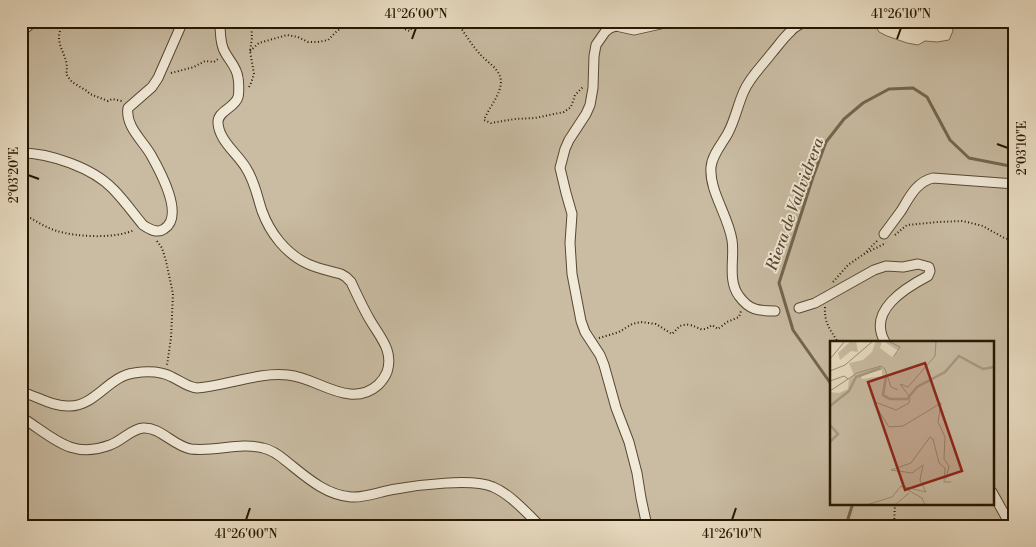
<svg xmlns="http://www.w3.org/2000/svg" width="1036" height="547" viewBox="0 0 1036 547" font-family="'Libre Bodoni',serif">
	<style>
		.green { fill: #c9bca3; stroke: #786952; fill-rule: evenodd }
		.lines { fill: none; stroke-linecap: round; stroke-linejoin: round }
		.stream { stroke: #73654e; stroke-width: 3 }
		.minor-casing { stroke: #574832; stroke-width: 11 }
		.path { stroke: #261601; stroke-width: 2; stroke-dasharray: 1 2.5; stroke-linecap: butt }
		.minor { stroke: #f1ead9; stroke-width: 9 }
		.ticks { fill: none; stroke: #261601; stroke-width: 2 }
		.labels { text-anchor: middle; stroke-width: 4; stroke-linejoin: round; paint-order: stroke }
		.water-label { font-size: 16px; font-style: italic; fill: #5a4b35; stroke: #f1ead9 }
		.inset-river { fill: none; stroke: #a79a82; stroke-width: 2.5 }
		.inset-road { fill: none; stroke: #9c8e76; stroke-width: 1 }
		.view { fill: #8f2418; fill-opacity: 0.15; stroke: #8f2418; stroke-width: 2.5 }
		.inset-edge { fill: none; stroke: #261601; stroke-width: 2.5 }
		.neatline { fill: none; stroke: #261601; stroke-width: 2 }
		.ticks-label { font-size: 12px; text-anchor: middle; fill: #261601 }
	</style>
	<rect width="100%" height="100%" fill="#eadec4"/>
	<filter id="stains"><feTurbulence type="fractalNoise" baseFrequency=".004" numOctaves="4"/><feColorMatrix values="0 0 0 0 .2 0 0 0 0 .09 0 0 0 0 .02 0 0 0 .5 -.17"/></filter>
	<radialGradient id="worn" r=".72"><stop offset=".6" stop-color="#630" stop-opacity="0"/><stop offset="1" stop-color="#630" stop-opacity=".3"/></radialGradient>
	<path class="green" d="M21 21H873L879 32 887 36 907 43 918 45 925 41 937 42 949 40 953 31 951 21H1015V526H21ZM831 342H992V503H831Z"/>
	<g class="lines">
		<path class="stream" d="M831 384 793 330 779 283 813 177 826 142 844 119 863 103 889 89 913 88 927 97 950 140 969 158 1015 167
			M848 526 847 522 853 503"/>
		<g class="minor-casing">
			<path id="minor" d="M21 32 34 21
				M21 153C50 153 93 168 113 189 124 200 133 213 143 225 149 229 157 234 164 229 185 216 160 171 151 155 143 141 125 126 128 108L152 87 158 78 183 21
				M884 234C890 226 895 219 901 211 909 198 916 182 933 178L1015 184
				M799 308 815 303 874 270 886 266 903 267 918 264 929 267 930 271 928 276C905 288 867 311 885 342
				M775 311C758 311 749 310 739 296 727 280 735 257 732 240 728 215 709 191 711 167 712 155 722 144 728 133 735 120 738 104 744 91 750 77 762 66 771 54 778 46 783 38 791 31 795 26 801 24 807 21
				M21 392C37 396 53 407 70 406 95 406 109 376 134 373 146 371 161 371 172 377 181 381 187 387 197 388 227 386 257 372 288 375 310 377 328 392 350 394 361 395 370 392 378 385 382 381 385 377 387 372 394 351 380 337 370 320 363 308 357 295 351 282L346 277 341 274C330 271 319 269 308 264 286 254 270 233 262 211 257 196 255 182 246 168 238 154 219 141 218 123 217 111 235 108 238 97 239 94 239 82 238 78 237 66 227 59 223 48 220 40 220 30 220 21
				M21 417C52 436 70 460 110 445 122 441 131 429 143 428 161 427 173 446 191 449 215 452 240 442 263 448 272 450 279 455 286 461 305 476 325 495 351 497 366 498 381 491 396 489 418 485 473 478 493 487 510 494 527 513 540 526
				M992 492 1011 526
				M647 526 641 498 637 473 629 442 616 408 604 365 600 355 585 332 581 321 572 274 570 243 572 214 566 193 560 168 565 149 569 140 586 114 590 105 593 88 594 56 596 45 605 32 610 28 616 26 634 30 674 21"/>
		</g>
		<path class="path" d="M63 21C62 26 59 32 59 37 59 51 70 59 66 74L72 82 87 91 90 94 108 101 112 99 122 101
			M399 21 404 29 410 31 415 21
			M456 21C464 32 471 44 479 53 486 62 500 68 501 81 501 95 489 107 484 120L491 123 515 119 535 118 564 112 571 107 575 95 583 87
			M250 51 259 43 287 35 298 37 308 42H318L328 40 337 31 350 23V21
			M171 73 194 67 205 61 214 62 218 59
			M249 87 251 83 254 74 250 51 252 38 251 21
			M21 213C33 219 44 227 57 231 76 237 116 239 134 230
			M895 235 907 225 938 222 963 221 983 226 1004 238 1015 241
			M157 241 162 248 166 261 173 294 171 338 167 365
			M864 254 886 243
			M833 282 848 265 864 254 877 241
			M825 307C824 322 830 330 838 342
			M599 338 619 332 632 324 641 322 656 324 672 334 680 326C683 325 686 324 689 325 699 326 700 334 712 325L718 329 727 322 739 317 741 311
			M894 526 895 503"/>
		<use href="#minor" class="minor"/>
	</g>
	<path class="ticks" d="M412 39 416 28M897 39 901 28M997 144 1008 148M28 175 39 179M246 520 250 508M732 520 736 508"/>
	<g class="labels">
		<g class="water-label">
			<text transform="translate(794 204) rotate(-70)" y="6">Riera de Vallvidrera</text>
		</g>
	</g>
	<g transform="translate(830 341)">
		<rect width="164" height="164" fill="#eadec4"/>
		<path d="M21 0H26L28 11 21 10 10 19 8 12ZM46 0H52L50 7 62 16 69 10 53 0H164V164H0V51L9 52 18 48 19 38 24 34 19 22 33 19 42 11ZM52 29V35L32 38 31 34Z" fill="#c9bca3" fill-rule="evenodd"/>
		<path class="inset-river" d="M56 35 53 54 60 58H77L87 46 115 31 129 15 153 28 164 26M0 65 19 50 26 36 51 27M0 84 8 93 0 101"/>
		<path class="inset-road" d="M58 0 70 6 64 15M0 18 15 0M0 30 15 24 43 0M0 40 14 35 18 38M0 50 27 32 51 25 55 28 61 46 68 49M79 55 70 43 78 46 105 15 106 0M45 61 66 69 79 62 80 57M44 62 59 86 73 85 111 62 108 81 115 96 114 118 119 125 116 138M71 145 96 151 90 139 93 124 82 132 61 129 81 122 100 96 103 98 109 122 115 127 114 141H121M36 164 62 156 71 145 92 157 95 164M65 164 79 152"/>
		<path class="view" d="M95 22 132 130 75 149 38 41Z"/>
		<rect width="164" height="164" class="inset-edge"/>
	</g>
	<rect width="1036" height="547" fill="none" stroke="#eadec4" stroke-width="55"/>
	<rect x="28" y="28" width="980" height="492" class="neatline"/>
	<g class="ticks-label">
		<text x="416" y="18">41°26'00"N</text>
		<text x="901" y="18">41°26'10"N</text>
		<text transform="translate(1022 148) rotate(-90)" y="4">2°03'10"E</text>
		<text transform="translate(14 175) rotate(-90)" y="4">2°03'20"E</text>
		<text x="246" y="538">41°26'00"N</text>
		<text x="732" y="538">41°26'10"N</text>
	</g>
	<rect width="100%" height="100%" filter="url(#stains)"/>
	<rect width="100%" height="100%" fill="url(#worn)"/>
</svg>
